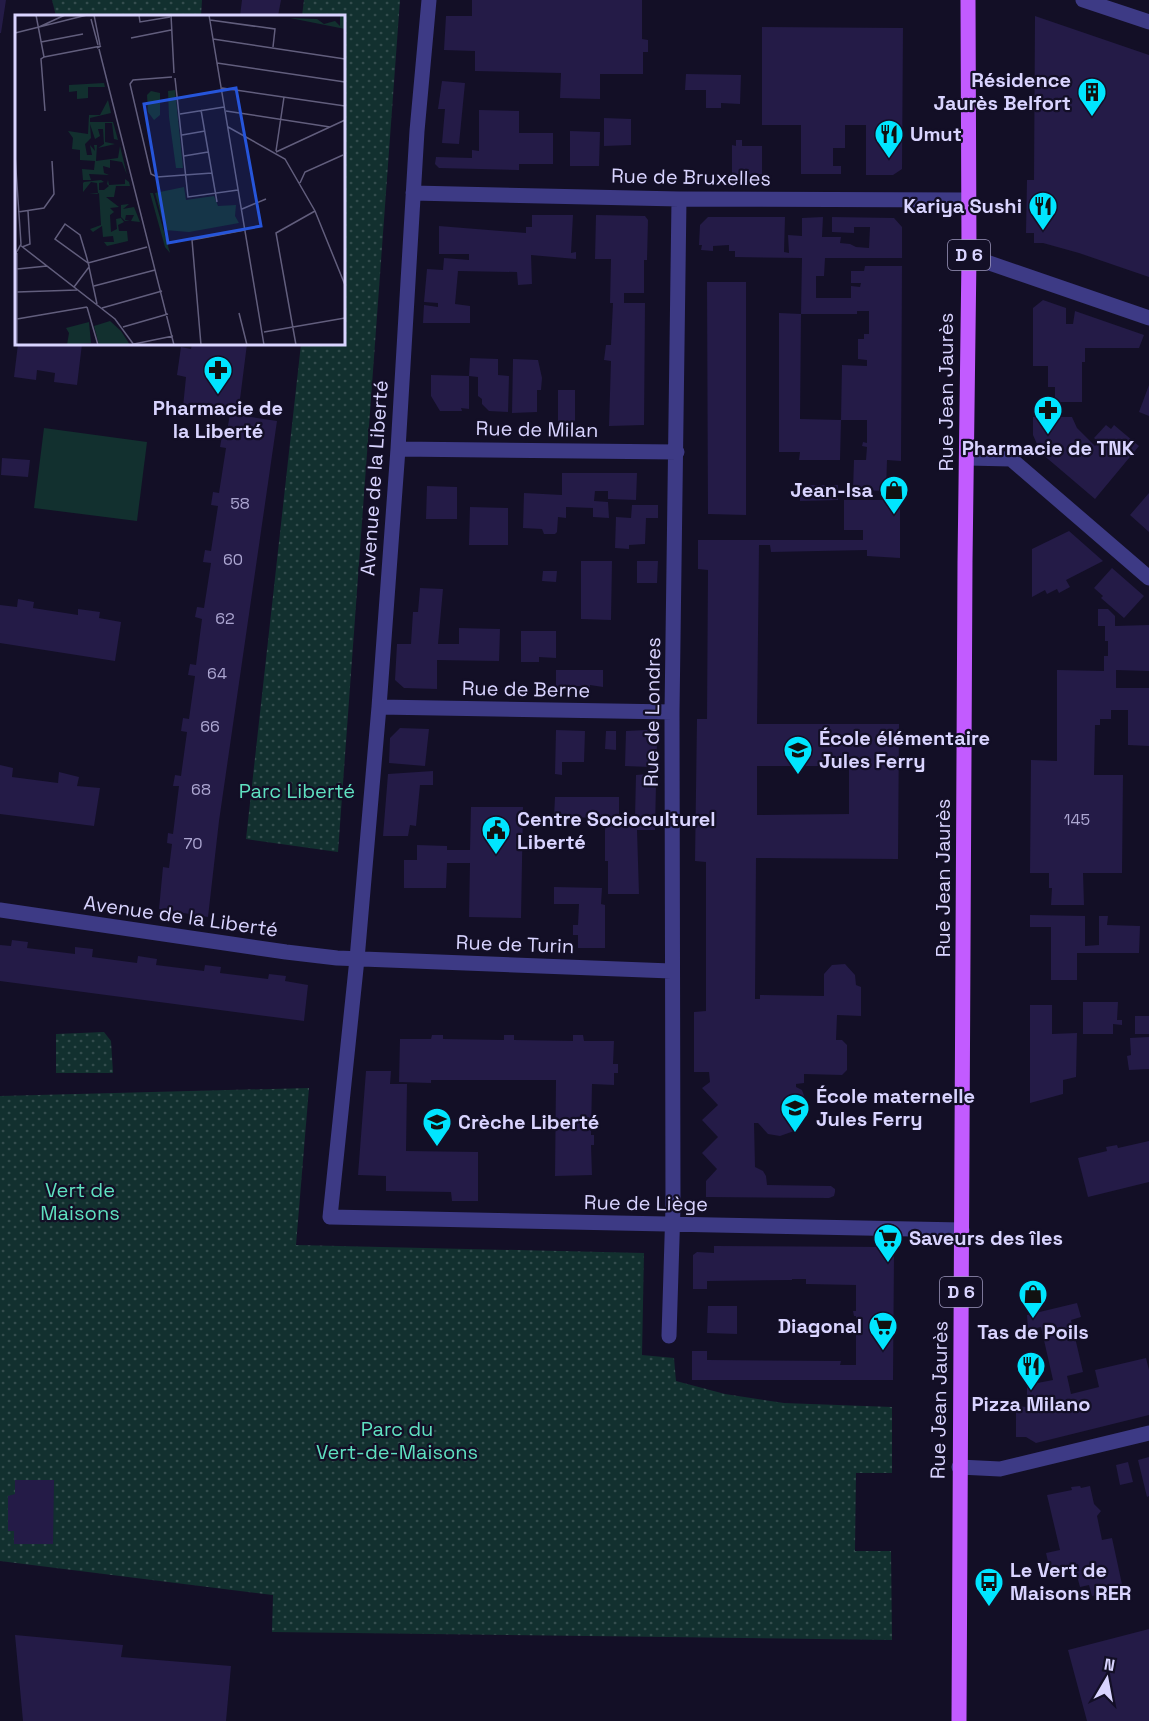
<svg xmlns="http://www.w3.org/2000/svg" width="1149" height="1721" viewBox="0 0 1149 1721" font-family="'Space Grotesk',sans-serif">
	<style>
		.park { fill: url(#park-dots) }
		.pitch { fill: #12302f }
		.building { fill: #241b47; fill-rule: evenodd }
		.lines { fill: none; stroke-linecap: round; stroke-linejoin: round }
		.street { stroke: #3d3a85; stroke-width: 15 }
		.primary { stroke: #c25bff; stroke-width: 15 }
		.labels { text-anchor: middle; stroke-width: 4.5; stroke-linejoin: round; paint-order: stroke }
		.number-label { font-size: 16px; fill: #aca6d1 }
		.shield { fill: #130f26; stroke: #9e99be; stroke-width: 1.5 }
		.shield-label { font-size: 18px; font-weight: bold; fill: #d9d4ff }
		.poi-label { font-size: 20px; font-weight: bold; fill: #d9d4ff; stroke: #130f26; text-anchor: start }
		.street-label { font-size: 20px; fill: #d9d4ff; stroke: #130f26 }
		.park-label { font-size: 20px; fill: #5fe0c0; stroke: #130f26 }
		.inset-road { fill: none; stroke: #625e7d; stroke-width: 1.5 }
		.view { fill: #2655da; fill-opacity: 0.15; stroke: #2655da; stroke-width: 3 }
		.inset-edge { fill: none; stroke: #d9d4ff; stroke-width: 3 }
	</style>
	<defs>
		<pattern id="park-dots" width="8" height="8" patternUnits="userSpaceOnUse" patternTransform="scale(1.5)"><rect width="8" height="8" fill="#12302f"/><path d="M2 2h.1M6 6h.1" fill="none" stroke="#344d4e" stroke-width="1.8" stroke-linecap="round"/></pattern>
	</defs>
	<rect width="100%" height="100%" fill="#130f26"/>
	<path class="park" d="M52 0H202L201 16H56Z
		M304 0H400L338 852 246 839 301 344H344V16H302Z
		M104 1032 111 1041 113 1073H56V1034Z
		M309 1088 296 1245 644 1253 642 1355 674 1358 676 1381 725 1394 784 1403 892 1407V1473H856L855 1551H891L892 1640 272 1632 273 1595 0 1561V1096Z"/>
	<path class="pitch" d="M44 428 147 442 137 521 34 508Z"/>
	<path class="building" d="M0 0H6L1 33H0Z
		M242 0H281L278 16H240Z
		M472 0H642V39L648 40V52H643V74H600V99L560 98 561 73 475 71V51L444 50 446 16H472Z
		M1035 16 1149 55V277L1079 253 1043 243H1034V233H1026L1027 180H1034Z
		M762 27 903 28 902 169 893 175H866V125H845V148H833V166H841V174H801V125H762Z
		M686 74 741 75 740 104 721 103V108H706V90H685Z
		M442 81 465 83 459 144 442 143 445 109H438Z
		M479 110 519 111V133H553V164H519V170L439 168 435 164 436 157 472 158V150L479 151Z
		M604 118 631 119V145L604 146Z
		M570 131 600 132 599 166H570Z
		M736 140H742V146H762V174H732V145L736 146Z
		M532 215H573L571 253 576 252V259L531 255 532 284 518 285 517 272 458 271 455 304 470 306V323H423L424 305 438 307V303L424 302 427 269 443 270 444 258 469 260V254H439V226L526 233V227H532Z
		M596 215 645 216 648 220 647 260H644V293H624V303H645L644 425 609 426 611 361 604 360 606 345H611L613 303H610L611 259H595Z
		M708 217H785L784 252 789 253 788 235 802 236V218L823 217 822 237H841L840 243 850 244 856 247 869 248 870 227H854V233L832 232V217L894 218 902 227V258H825L824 276H816V298H851V286L860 287 861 283H851V271H864L865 266H902L901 461 887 460 886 491 853 490 854 460H866L867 447 862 446 863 442 867 443V420H841L840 460H799L800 452H779V313L801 314 800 419 841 420 842 365 867 366V360L858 359V339H864V334H869V311H857V314H801L802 258 735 257V251H729V245L713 246V251L701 250 702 245H699L700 225Z
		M707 282H746V515L708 514Z
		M1043 300 1066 308V324H1073L1075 311 1144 335 1139 348H1085V362H1082V402H1055V387H1048V366H1033V308Z
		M18 344H82L77 385 54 382 55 373 37 370 36 380 14 377Z
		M192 344H247L238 415 277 421 219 821 208 917 159 909 163 867 169 868 172 844 167 843 168 833 173 834 179 786H173L175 775 181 776 187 732 181 731 183 718 189 719 195 676 188 675 190 664 196 665 202 619 195 617 197 607 204 608 211 563 203 562 205 550 211 551 218 506 211 505 213 492 219 493 226 448 220 447 222 436 226 437 230 414 183 407 186 377 177 375 181 347 191 349Z
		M470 358 498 359V375L509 376 508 412 489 411 482 404V399L478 396V377L469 376Z
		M513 359 538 360 542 378 541 390H537V412L512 413Z
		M431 375 469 376V409L461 408 462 411H440L431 396Z
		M1149 385V416L1139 412Z
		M558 390H575V433L558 432Z
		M1033 417H1072L1077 428 1095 446 1099 442 1094 438 1106 425 1111 429 1114 425 1139 446 1095 499 1041 453 1033 435Z
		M2 458 30 460 28 477 1 475Z
		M562 473H637L636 500 608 499V491H595L594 501 608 502 609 518 593 517V508L566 507V518L558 517 557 532 555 534H544L542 529 523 528 524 493 562 495Z
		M800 485H838V500L800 501Z
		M427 486 457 487V519H426Z
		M1149 493V532L1130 515Z
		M844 500H900V558L867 556V550L771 552 770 545H759L757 724H899L898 859 756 858 755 999H760V995L824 996V974L832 965 845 964 855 975 856 985 861 987V1016L837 1015 836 1040H842L847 1045V1070L842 1075 804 1074V1083L796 1084V1087L802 1090 808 1107 802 1124 797 1130 780 1136 768 1134 758 1123H754L755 1167 763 1171 766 1176 767 1185 831 1186 835 1189V1192L834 1196 829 1198 706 1197V1181L717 1169 702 1153 718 1137 702 1120 718 1105 702 1088 710 1082 709 1072H694V1012L706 1011V862L695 861 697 719H707L708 570 698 569V540H863V530H844ZM757 766H849V814L757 815Z
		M632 505H658V518H646L645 544 629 545V549L615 548 616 517 631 518Z
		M470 507 508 508V545H469Z
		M1069 531 1103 561 1066 580 1070 587 1059 593 1057 589 1047 594 1045 590 1032 597V549Z
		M581 561H612L611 620 581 619Z
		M637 561H658L657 583H637Z
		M1112 568 1144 596 1124 618 1101 598 1103 596 1094 588Z
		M543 571H557L556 582 542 581Z
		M420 588 443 589 438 644H459V628L500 629 499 661 437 660V689L404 688 395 680 397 644H411L413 612H418Z
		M18 599 34 602 33 608 78 615V609L100 612 99 618 121 622 115 661 0 643V605L17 607Z
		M1098 609H1108L1115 616V626L1149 625V671L1116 670V688H1149V746L1128 745V710H1111V719H1100V725H1095L1094 775H1123L1122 873H1083L1084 905H1051L1052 888H1049V873H1030L1031 760 1057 761V670L1104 671V656H1108V641H1105V626H1098Z
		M521 631H556V658L539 657V662H521Z
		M556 670H603V687L590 685V691L583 690V686H571L570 690H556Z
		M400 728 429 729 425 766 389 763 390 738Z
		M556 730 585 731 584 762H562V775L555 774Z
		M647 730 657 740 655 830H637L639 894H608V861H605V818L554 817 555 797H619V818H635L636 775 649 774 650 767 625 766 626 731Z
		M606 731H616V750L605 749Z
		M0 765 13 768 12 777 58 783 59 772 79 777 77 786 100 788 94 826 0 814Z
		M433 771V785H420L416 826 410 825 408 836H383L388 774Z
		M471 807H523L521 918 469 917 470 863H447L446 888H404V860H417V845L447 846V850H470Z
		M554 887 602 888 601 904 605 905V948H578V935H573V925H578L579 904H554Z
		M1030 915 1085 916V946L1099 945V916H1108L1107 925 1140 926 1139 953H1077V980H1051V927H1030Z
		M12 940 28 942 27 948 75 954V947L93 949 92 957 137 963 138 956 157 959 156 965 204 971 205 965 221 967 220 973 268 979 269 974 286 976 285 981 308 985 304 1021 0 981V945L11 946Z
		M1083 1002H1118L1117 1020H1122V1025L1113 1024V1034H1083Z
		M1030 1005H1052V1034L1077 1033 1076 1077 1063 1080V1094L1030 1103Z
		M1135 1016H1149V1034H1135Z
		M432 1035H443V1039L504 1040V1035H514V1040L573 1041V1035H583L584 1041H614L613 1064H618V1073H614V1085L592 1084 591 1135H594V1145H591L592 1175 555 1176 556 1080H431V1083L399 1082 400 1039H431Z
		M1149 1037V1069L1129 1070 1127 1056 1131 1055 1130 1038Z
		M366 1071H391L390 1084H407L406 1151 478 1152V1201H452L451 1192 386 1191V1176L358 1175Z
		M1149 1141V1182L1088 1197 1078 1158 1107 1151 1106 1147 1117 1145 1118 1148Z
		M714 1246 886 1247 894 1256 893 1380H692V1351H707V1360L841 1361 840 1365H856V1316H854L853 1311H856V1285L806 1284V1279H792V1280L707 1281V1289H693V1255L697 1252 714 1253Z
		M1077 1303 1081 1317 1071 1320 1083 1372 1067 1376 1071 1394 1099 1387 1095 1370 1146 1358 1149 1370V1415L1036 1443 1026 1437H1016V1406L1027 1407V1385L1053 1380 1041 1327 1028 1330 1027 1315Z
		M708 1306H737V1334L707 1333Z
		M1149 1457V1496L1147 1497 1138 1460Z
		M1128 1462 1133 1482 1120 1485 1116 1465Z
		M15 1480H54L53 1544H14V1531H8V1496L15 1494Z
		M1080 1486 1081 1488 1090 1486 1094 1504 1101 1511 1097 1516 1102 1540 1112 1538 1123 1589 1092 1596 1089 1585 1080 1587 1076 1572 1079 1571 1078 1564 1050 1570 1046 1553 1060 1550 1047 1495 1072 1490 1071 1487Z
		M1149 1629V1721H1087L1068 1650Z
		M15 1635 123 1645 121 1657 231 1666 226 1721H23Z"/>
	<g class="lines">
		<path class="street" d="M429 0 417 131 398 449 379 707 357 959 330 1217 962 1230
			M1083 0 1149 22
			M413 193 679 199 968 200
			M969 256 1149 318
			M398 449 677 452
			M967 458 1011 459 1149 578
			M379 707 672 712
			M0 910 286 952 337 958 671 971
			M669 1336 673 1207 672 712 679 199
			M959 1467 1000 1469 1149 1433"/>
		<path class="primary" d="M959 1721 965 562 969 256 968 0"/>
	</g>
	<defs>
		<g id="building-pin" transform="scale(1.5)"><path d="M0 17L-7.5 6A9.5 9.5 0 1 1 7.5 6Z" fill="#00e5ff" stroke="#130f26"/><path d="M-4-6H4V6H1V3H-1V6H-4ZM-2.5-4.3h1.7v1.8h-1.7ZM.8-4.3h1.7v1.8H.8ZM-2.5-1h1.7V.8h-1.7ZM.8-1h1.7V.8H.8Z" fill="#111"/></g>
		<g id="restaurant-pin" transform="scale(1.5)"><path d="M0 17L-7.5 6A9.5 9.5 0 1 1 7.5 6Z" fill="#00e5ff" stroke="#130f26"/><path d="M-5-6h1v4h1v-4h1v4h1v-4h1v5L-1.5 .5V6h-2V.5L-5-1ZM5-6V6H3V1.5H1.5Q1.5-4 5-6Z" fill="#111"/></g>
		<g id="pharmacy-pin" transform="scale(1.5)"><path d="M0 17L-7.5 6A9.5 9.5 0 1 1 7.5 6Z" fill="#00e5ff" stroke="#130f26"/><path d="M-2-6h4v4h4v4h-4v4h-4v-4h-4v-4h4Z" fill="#111"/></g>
		<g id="shop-pin" transform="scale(1.5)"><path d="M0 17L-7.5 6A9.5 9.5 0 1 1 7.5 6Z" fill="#00e5ff" stroke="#130f26"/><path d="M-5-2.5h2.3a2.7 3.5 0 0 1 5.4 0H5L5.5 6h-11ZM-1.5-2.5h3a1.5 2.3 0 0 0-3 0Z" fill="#111"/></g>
		<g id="school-pin" transform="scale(1.5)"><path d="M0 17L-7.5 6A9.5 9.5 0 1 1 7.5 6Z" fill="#00e5ff" stroke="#130f26"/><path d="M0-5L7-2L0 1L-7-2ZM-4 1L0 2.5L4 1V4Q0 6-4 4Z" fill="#111"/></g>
		<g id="civic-pin" transform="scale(1.5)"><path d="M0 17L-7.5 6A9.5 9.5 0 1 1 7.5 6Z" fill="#00e5ff" stroke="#130f26"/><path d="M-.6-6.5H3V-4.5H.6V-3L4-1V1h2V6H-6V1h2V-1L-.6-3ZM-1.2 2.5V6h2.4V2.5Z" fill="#111"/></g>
		<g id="supermarket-pin" transform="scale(1.5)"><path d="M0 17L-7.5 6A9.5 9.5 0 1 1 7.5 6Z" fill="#00e5ff" stroke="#130f26"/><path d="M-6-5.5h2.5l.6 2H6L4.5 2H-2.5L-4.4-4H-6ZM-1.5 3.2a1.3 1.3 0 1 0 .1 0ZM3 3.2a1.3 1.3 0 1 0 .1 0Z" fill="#111"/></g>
		<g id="bus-pin" transform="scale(1.5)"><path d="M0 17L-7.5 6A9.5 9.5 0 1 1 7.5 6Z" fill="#00e5ff" stroke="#130f26"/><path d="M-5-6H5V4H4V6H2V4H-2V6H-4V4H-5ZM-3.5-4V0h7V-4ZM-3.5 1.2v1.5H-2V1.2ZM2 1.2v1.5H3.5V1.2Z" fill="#111"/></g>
	</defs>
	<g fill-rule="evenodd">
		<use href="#building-pin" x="1092" y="92"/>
		<use href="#restaurant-pin" x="889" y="134"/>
		<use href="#restaurant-pin" x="1043" y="206"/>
		<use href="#pharmacy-pin" x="218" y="370"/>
		<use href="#pharmacy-pin" x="1048" y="410"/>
		<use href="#shop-pin" x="894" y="490"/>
		<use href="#school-pin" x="798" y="750"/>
		<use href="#civic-pin" x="496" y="830"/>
		<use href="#school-pin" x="795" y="1108"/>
		<use href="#school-pin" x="437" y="1122"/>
		<use href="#supermarket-pin" x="888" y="1238"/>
		<use href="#shop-pin" x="1033" y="1294"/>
		<use href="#supermarket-pin" x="883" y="1326"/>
		<use href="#restaurant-pin" x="1031" y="1366"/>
		<use href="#bus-pin" x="989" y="1582"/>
	</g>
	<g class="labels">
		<g class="number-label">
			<text x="240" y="509">58</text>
			<text x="233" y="565">60</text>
			<text x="225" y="624">62</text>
			<text x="217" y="679">64</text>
			<text x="210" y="732">66</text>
			<text x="201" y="795">68</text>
			<text x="1077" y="825">145</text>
			<text x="193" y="849">70</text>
		</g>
		<g class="shield">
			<rect x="948" y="240" width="42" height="30" rx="4.5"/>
			<rect x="940" y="1277" width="42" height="30" rx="4.5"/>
		</g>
		<g class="shield-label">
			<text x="969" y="261">D 6</text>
			<text x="961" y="1298">D 6</text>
		</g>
		<g class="poi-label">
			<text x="1071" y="87" text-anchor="end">Résidence<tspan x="1071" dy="23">Jaurès Belfort</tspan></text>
			<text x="910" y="141">Umut</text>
			<text x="1022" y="213" text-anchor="end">Kariya Sushi</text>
			<text x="218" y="415" text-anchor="middle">Pharmacie de<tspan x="218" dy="23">la Liberté</tspan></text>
			<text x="1048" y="455" text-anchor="middle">Pharmacie de TNK</text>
			<text x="873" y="497" text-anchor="end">Jean-Isa</text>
			<text x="819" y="745">École élémentaire<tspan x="819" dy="23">Jules Ferry</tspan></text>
			<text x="517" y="826">Centre Socioculturel<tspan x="517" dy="23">Liberté</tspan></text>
			<text x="816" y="1103">École maternelle<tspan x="816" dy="23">Jules Ferry</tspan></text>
			<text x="458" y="1129">Crèche Liberté</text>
			<text x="909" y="1245">Saveurs des îles</text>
			<text x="862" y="1333" text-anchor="end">Diagonal</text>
			<text x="1033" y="1339" text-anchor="middle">Tas de Poils</text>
			<text x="1031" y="1411" text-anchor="middle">Pizza Milano</text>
			<text x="1010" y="1577">Le Vert de<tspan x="1010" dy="23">Maisons RER</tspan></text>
		</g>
		<g class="street-label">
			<text transform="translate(691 177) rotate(1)" y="7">Rue de Bruxelles</text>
			<text transform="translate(946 392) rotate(-90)" y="7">Rue Jean Jaurès</text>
			<text transform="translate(537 429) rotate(1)" y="7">Rue de Milan</text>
			<text transform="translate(374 478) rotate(-86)" y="7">Avenue de la Liberté</text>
			<text transform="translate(526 689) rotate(1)" y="7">Rue de Berne</text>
			<text transform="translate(652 712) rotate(-89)" y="7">Rue de Londres</text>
			<text transform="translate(943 878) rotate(-90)" y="7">Rue Jean Jaurès</text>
			<text transform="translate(181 916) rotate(8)" y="7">Avenue de la Liberté</text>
			<text transform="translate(515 944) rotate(2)" y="7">Rue de Turin</text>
			<text transform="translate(646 1203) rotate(1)" y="7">Rue de Liège</text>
			<text transform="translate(939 1400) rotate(-89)" y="7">Rue Jean Jaurès</text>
		</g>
		<g class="park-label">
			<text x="297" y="798">Parc Liberté</text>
			<text x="80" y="1197">Vert de<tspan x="80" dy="23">Maisons</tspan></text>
			<text x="397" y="1436">Parc du<tspan x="397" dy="23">Vert-de-Maisons</tspan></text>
		</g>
	</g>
	<g transform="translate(15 15)">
		<rect width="330" height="330" fill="#130f26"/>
		<path d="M89 68 90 72H73V83L62 84V76L54 77V70ZM93 85 96 98 75 103V107H98L103 125 99 124 97 108H90V127L100 129 83 133 89 129 88 114H83L85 121 80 124 75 109 76 123 70 129 72 140H77L75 130 80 136 79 130H82L81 146 103 143 105 131 112 160 107 147 95 145V153L88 151 89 158 94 160 74 159 76 165H68L67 154 79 155 80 146 65 145V135L57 134 58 123 53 116 73 119 74 100H85ZM110 164 114 167 115 171H101L99 182H91L104 192 95 193 99 197 95 200 96 217 102 214 101 204 106 203 109 207 103 210 104 216H112L113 226 92 231 89 227H99L98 221 88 222 87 211 78 217 75 214 86 210 84 178 82 179H74L83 178 82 168 76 167 68 177V168L69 167 86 165 89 167 84 168V175H89L94 171 92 169 93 165 94 170 110 169ZM135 178H138L155 238 150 232ZM114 189 108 194 119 192 125 207 116 206 119 200H111L110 205 115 206H110L106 202V190Z" fill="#12302f"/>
		<path d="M325 0H330V14L275 3 302 4 309 9 320 6 325 11Z" fill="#12302f"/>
		<path d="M160 75 168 153H161L154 102 153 76ZM136 76 145 78V100L139 105 133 97 132 80ZM169 172 171 185 199 181 203 191 221 190 220 201 224 208 174 217 150 215 140 178Z" fill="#12302f"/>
		<path d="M95 306 106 316 115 330H84L79 311ZM74 307 76 328 52 330 54 318 51 313Z" fill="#12302f"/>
		<path class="inset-road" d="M21 0 29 42M79 0 85 30M124 0 125 7 155 2M156 0 159 58M194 0 249 330M76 4 83 30M195 5 260 14 258 32M24 12 50 0M0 18 72 0M116 23 156 15M198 24 330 44M26 27 68 19M84 34 159 330M29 42 86 31 82 33M29 42 26 44 30 96M202 48 330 67M157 62 118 65 115 69 136 159 142 162 197 158M160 63 173 182 223 175M207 73 330 91M186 95 202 187M211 96 315 112M165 99 209 92M213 112 270 144 300 196 330 270M167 120 190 116M261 136 269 82M261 137 330 105M0 140 6 229 0 240M169 141 193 137M285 168 290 157 328 140M227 194 251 184M3 197 29 193 39 179 37 146M5 230 100 304 119 330M7 232 15 229 13 196M73 248 40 224 50 209 65 220 71 240 74 251V252M73 248 132 232M2 254 32 251M79 271 140 255M59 272 74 252 82 289M2 277 62 275M72 292 83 330M87 293 147 276M224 298 232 330M2 304 72 292M108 312 153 299M249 317 330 303M119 329 158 321M2 330V238M186 330 177 225 230 215M281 330 261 218 300 196"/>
		<path class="view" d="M221 73 246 211 153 228 129 89Z"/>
		<rect width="330" height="330" class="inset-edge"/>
	</g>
	<g transform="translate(1107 1679) rotate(10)" stroke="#130f26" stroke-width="4.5" paint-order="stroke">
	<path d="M0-4.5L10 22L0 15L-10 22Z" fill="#d9d4ff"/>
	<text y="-9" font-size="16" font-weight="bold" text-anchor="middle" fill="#d9d4ff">N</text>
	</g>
</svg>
